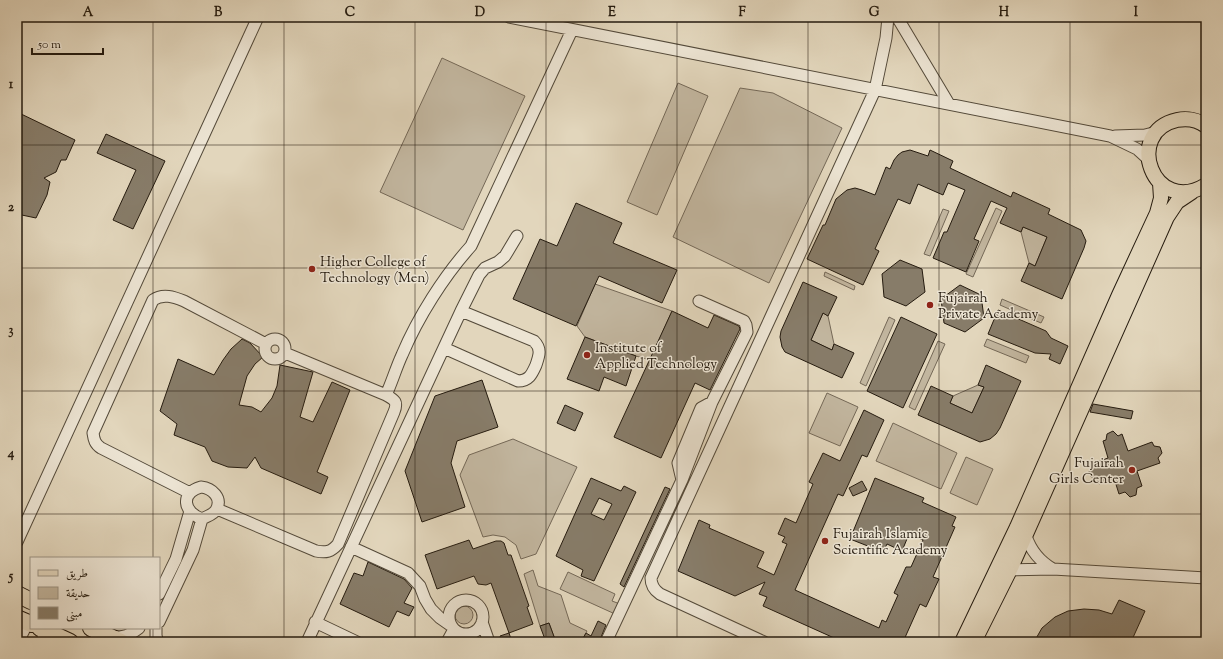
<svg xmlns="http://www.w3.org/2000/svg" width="1223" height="659" viewBox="0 0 1223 659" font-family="'Sorts Mill Goudy',Amiri,serif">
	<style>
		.green { fill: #c2b69f; stroke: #746857 }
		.building { fill: #877c69; stroke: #251b0f; fill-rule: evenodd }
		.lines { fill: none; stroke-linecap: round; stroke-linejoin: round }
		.minor-casing { stroke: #544a3a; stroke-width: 13 }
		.major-casing { stroke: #251b0f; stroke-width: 16 }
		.highway-casing { stroke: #251b0f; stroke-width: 18 }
		.minor { stroke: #ece4d3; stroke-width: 11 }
		.major { stroke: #e2d6bc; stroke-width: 14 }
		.highway { stroke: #e2d6bc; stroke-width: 16 }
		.grid { fill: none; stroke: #251b0f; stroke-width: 1; stroke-opacity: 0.55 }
		.poi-dot { fill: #8f2418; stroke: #ece4d3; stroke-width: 1.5 }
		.labels { text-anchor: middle; stroke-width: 3; stroke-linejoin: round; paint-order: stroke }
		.poi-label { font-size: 14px; fill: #251b0f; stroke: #ece4d3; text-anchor: start }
		.neatline { fill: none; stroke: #251b0f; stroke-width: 1.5 }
		.grid-label { font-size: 13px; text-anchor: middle; font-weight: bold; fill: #251b0f }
	</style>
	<rect width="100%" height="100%" fill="#e2d6bc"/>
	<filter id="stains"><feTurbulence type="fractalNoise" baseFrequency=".005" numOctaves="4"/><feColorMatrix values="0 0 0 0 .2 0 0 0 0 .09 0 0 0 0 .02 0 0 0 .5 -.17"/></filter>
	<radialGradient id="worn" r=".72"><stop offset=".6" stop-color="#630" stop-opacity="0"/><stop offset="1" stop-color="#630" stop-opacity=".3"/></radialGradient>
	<path class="green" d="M442 58 525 96 463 230 380 192Z
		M678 83 708 96 657 215 627 202Z
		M740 88 773 93 842 128 769 283 673 237Z
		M996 208 1002 211 973 277 966 274Z
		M943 209 949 211 930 256 924 254Z
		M1023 227 1047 237 1035 266 1029 263 1021 232Z
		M825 272 855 286 854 290 824 276Z
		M595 284 672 311 650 360 636 356 585 337 577 326Z
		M1002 299 1044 317 1041 323 1000 305Z
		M823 313 828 316 834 344 832 350 811 340Z
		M889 317 895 320 866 386 860 383Z
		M987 339 1029 356 1026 363 984 346Z
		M938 341 945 344 915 410 909 407Z
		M978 385 984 387 972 413 950 403 953 396Z
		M827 393 858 407 840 446 809 433Z
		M893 423 957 453 941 489 876 461Z
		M513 439 577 467 536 554 521 559 516 545 505 537 493 535 483 537 460 475 469 455Z
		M966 457 993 469 977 505 950 493Z
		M533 570 538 586 561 595 570 623 587 631 581 642H556L549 623 540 626 524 574Z
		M568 572 615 594 612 601 620 604 615 614 560 589Z
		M455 615a9 9 0 1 1 18 0a9 9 0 1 1-18 0Z"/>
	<path class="building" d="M17 112 75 140 66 160H61L56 172 44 178 50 182 47 195 36 218 17 214Z
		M106 134 165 161 133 229 113 220 136 170 97 153Z
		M910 150 928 156 930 150 953 161 950 168 1011 197 1013 192 1050 209 1048 214 1081 230 1086 241 1084 248 1062 299 1021 281 1029 263 1035 266 1047 237 1023 227 1021 232 1000 223 1007 208 991 201 974 239 979 241 966 272 933 258 944 232H947L965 190 948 183 943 195 918 184 910 204 898 199 875 249 879 251 863 285 807 259 823 225H825L836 199 847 190 855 188 862 190 875 195 886 167 890 169 894 160 898 155 902 152Z
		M576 203 622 223 613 243 677 270 662 303 599 276 576 326 513 299 540 239 557 246Z
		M900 260 922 269 925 292 906 306 884 297 882 274Z
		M803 282 837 297 828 316 823 313 811 340 832 350 834 344 854 353 842 378 785 352 782 347 780 337 781 331Z
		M960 285 981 295 984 318 965 332 944 323 941 299Z
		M998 310 1046 331 1051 338 1068 346 1060 364 1049 359 1051 354 1035 353 988 334Z
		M672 311 708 328 714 315 739 326 740 329 710 390 695 383 661 458 614 437Z
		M901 317 937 334 903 408 867 391Z
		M585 337 636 356 626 386 604 377 599 391 567 379Z
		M242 339 250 343 263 357 255 364 247 376 239 405 252 407 261 412 272 398 277 386 280 365 313 372 300 417 313 422 332 382 350 390 317 472 328 477 321 494 261 468 255 457 247 468 228 467 212 461 205 447 174 435 177 424 160 411 178 359 214 375 223 360 231 349Z
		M986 365 1021 381 1000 428 996 434 990 439 980 442 918 415 931 386 953 396 950 403 972 413 984 387 978 385Z
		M482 380 498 427 457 441 451 463 465 507 422 522 405 471 435 396Z
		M1093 404 1133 411 1131 419 1090 412Z
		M565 405 583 413 575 431 557 423Z
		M864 410 884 420 867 457 862 455 843 496 838 494 795 590 879 628 882 620 886 622 898 595 894 593 906 567H911L923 540 909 534 902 551 887 544 883 552 850 539 875 478 924 498 922 502 956 517 952 526 955 527 933 577 939 579 926 607 920 604 903 642H843L763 606 767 597 759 594 765 582 735 596 678 571 699 520 710 525 709 528 764 552 757 567 774 575 787 544 782 542 785 537 778 534 785 518 796 523 813 484 809 482 823 453 840 461Z
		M1113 431 1118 436 1122 434 1128 451 1152 442 1154 446 1160 447 1162 453 1158 458 1160 463 1137 471 1142 486 1137 488 1136 495 1130 497 1125 492 1119 494 1114 478 1099 484 1097 479 1091 477 1089 471 1093 467 1092 464 1108 458 1103 441 1106 440 1107 434Z
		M591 478 621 491 624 486 636 492 594 581 581 576 583 570 556 556ZM599 498 612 504 604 520 591 514Z
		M862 481 867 490 853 496 849 488Z
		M665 487 670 489 624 587 620 584Z
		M469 540 473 549 496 541H501L504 543 508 555H511L529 606 527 607 533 624 509 633 491 583 486 585 478 584 474 576 437 589 425 555Z
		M368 562 404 579 412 588 404 603 414 607 409 616 397 611 389 627 340 604 354 573 363 576Z
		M1119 600 1145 611 1131 642H1034L1042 628 1055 617 1068 611 1084 609 1099 610 1112 614Z
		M598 621 606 625 599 642H581L586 633 591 636Z
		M549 623 556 642H546L540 626Z
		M509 633 512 642H502L500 636Z"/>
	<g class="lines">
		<g class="minor-casing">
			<path id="minor" d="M509 17 1110 136 1137 149 1148 159
				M897 17 949 104
				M1115 136 1145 135 1157 132
				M265 349a10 10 0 1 1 20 0a10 10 0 1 1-20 0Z
				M444 348 518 381C529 381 532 374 536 365 539 356 542 349 534 341L461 311
				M386 395C392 382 396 368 402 355 418 317 444 276 471 246L572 30
				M682 480 678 463 701 408 712 402
				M201 487C212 488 223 498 216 510 213 515 207 516 202 519 183 512 180 493 201 487Z
				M190 493 101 448C95 444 94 440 93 433L153 300C163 293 174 297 184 301L266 344
				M217 509 316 551C326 553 331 552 338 544L394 412C398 402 395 400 386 395L285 353
				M1026 536C1031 551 1039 561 1053 569
				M17 542 258 17
				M351 547 408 573 420 586 425 599 431 609 440 618 450 625
				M1004 570 1053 569 1206 578
				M159 594 176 559 190 511
				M449 617a17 17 0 1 1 34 0a17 17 0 1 1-34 0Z
				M159 622 193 550 202 519
				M315 622 357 642
				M482 622 489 642
				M156 628V636L158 642
				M113 636C123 639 131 634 139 628
				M18 642 28 622
				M41 642 47 631
				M307 642 461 311 479 275 485 268 498 262 505 256 517 236
				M447 642 454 629
				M606 642 682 480 712 402 747 332 746 325 744 321 699 301
				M764 642 660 594C654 590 651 585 651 578L875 90 886 38 888 17"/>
		</g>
		<g class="major-casing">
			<path id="major" d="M1206 126C1198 120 1187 118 1177 120 1123 132 1153 217 1206 185
				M962 642 1017 527 1119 295 1157 213 1161 198 1160 183
				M974 642 1010 570 1167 217 1177 202 1192 192"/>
		</g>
		<g class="highway-casing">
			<path id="highway" d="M17 594 31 601
				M17 618 31 624
				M40 628 70 642
				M91 628 121 642"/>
		</g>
		<use href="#minor" class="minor"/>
		<use href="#major" class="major"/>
		<use href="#highway" class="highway"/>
	</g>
	<path class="grid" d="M153 17V558M284 17V642M415 17V642M546 17V642M677 17V642M808 17V642M939 17V642M1070 17V642M17 145H1206M17 268H1206M17 391H1206M17 514H1206M153 628V642"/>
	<g class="poi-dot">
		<circle cx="312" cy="269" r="4"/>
		<circle cx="930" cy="305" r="4"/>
		<circle cx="587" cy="355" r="4"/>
		<circle cx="1132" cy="470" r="4"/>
		<circle cx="825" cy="541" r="4"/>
	</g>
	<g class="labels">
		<g class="poi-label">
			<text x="320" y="266">Higher College of<tspan x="320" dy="16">Technology (Men)</tspan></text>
			<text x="938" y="302">Fujairah<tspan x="938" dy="16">Private Academy</tspan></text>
			<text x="595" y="352">Institute of<tspan x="595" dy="16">Applied Technology</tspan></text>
			<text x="1124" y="467" text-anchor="end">Fujairah<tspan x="1124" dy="16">Girls Center</tspan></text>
			<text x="833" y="538">Fujairah Islamic<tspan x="833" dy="16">Scientific Academy</tspan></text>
		</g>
	</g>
	<rect width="1223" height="659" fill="none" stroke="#e2d6bc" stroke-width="44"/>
	<rect x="30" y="557" width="130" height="72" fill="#ece4d3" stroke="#9c9485"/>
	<rect x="38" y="570" width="20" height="6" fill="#e2d6bc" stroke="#9c9485"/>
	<text x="66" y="577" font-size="12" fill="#251b0f">طريق</text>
	<rect x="38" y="587" width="20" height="12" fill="#c2b69f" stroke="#9c9485"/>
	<text x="66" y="597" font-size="12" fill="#251b0f">حديقة</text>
	<rect x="38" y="607" width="20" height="12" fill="#877c69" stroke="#9c9485"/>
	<text x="66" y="617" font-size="12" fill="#251b0f">مبنى</text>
	<path d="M32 48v6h71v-6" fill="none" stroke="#251b0f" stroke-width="2"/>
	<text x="38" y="48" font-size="12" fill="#251b0f" stroke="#ece4d3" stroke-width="3" paint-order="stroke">50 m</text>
	<rect x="22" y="22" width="1179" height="615" class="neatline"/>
	<g class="grid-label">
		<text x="88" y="16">A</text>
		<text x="218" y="16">B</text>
		<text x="350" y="16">C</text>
		<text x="480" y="16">D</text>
		<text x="612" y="16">E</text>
		<text x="742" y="16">F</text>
		<text x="874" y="16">G</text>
		<text x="1004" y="16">H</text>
		<text x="1136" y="16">I</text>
		<text x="11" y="88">1</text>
		<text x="11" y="211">2</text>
		<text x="11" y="334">3</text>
		<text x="11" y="457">4</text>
		<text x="11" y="580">5</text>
	</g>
	<rect width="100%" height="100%" filter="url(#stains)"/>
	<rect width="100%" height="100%" fill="url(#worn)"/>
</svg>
